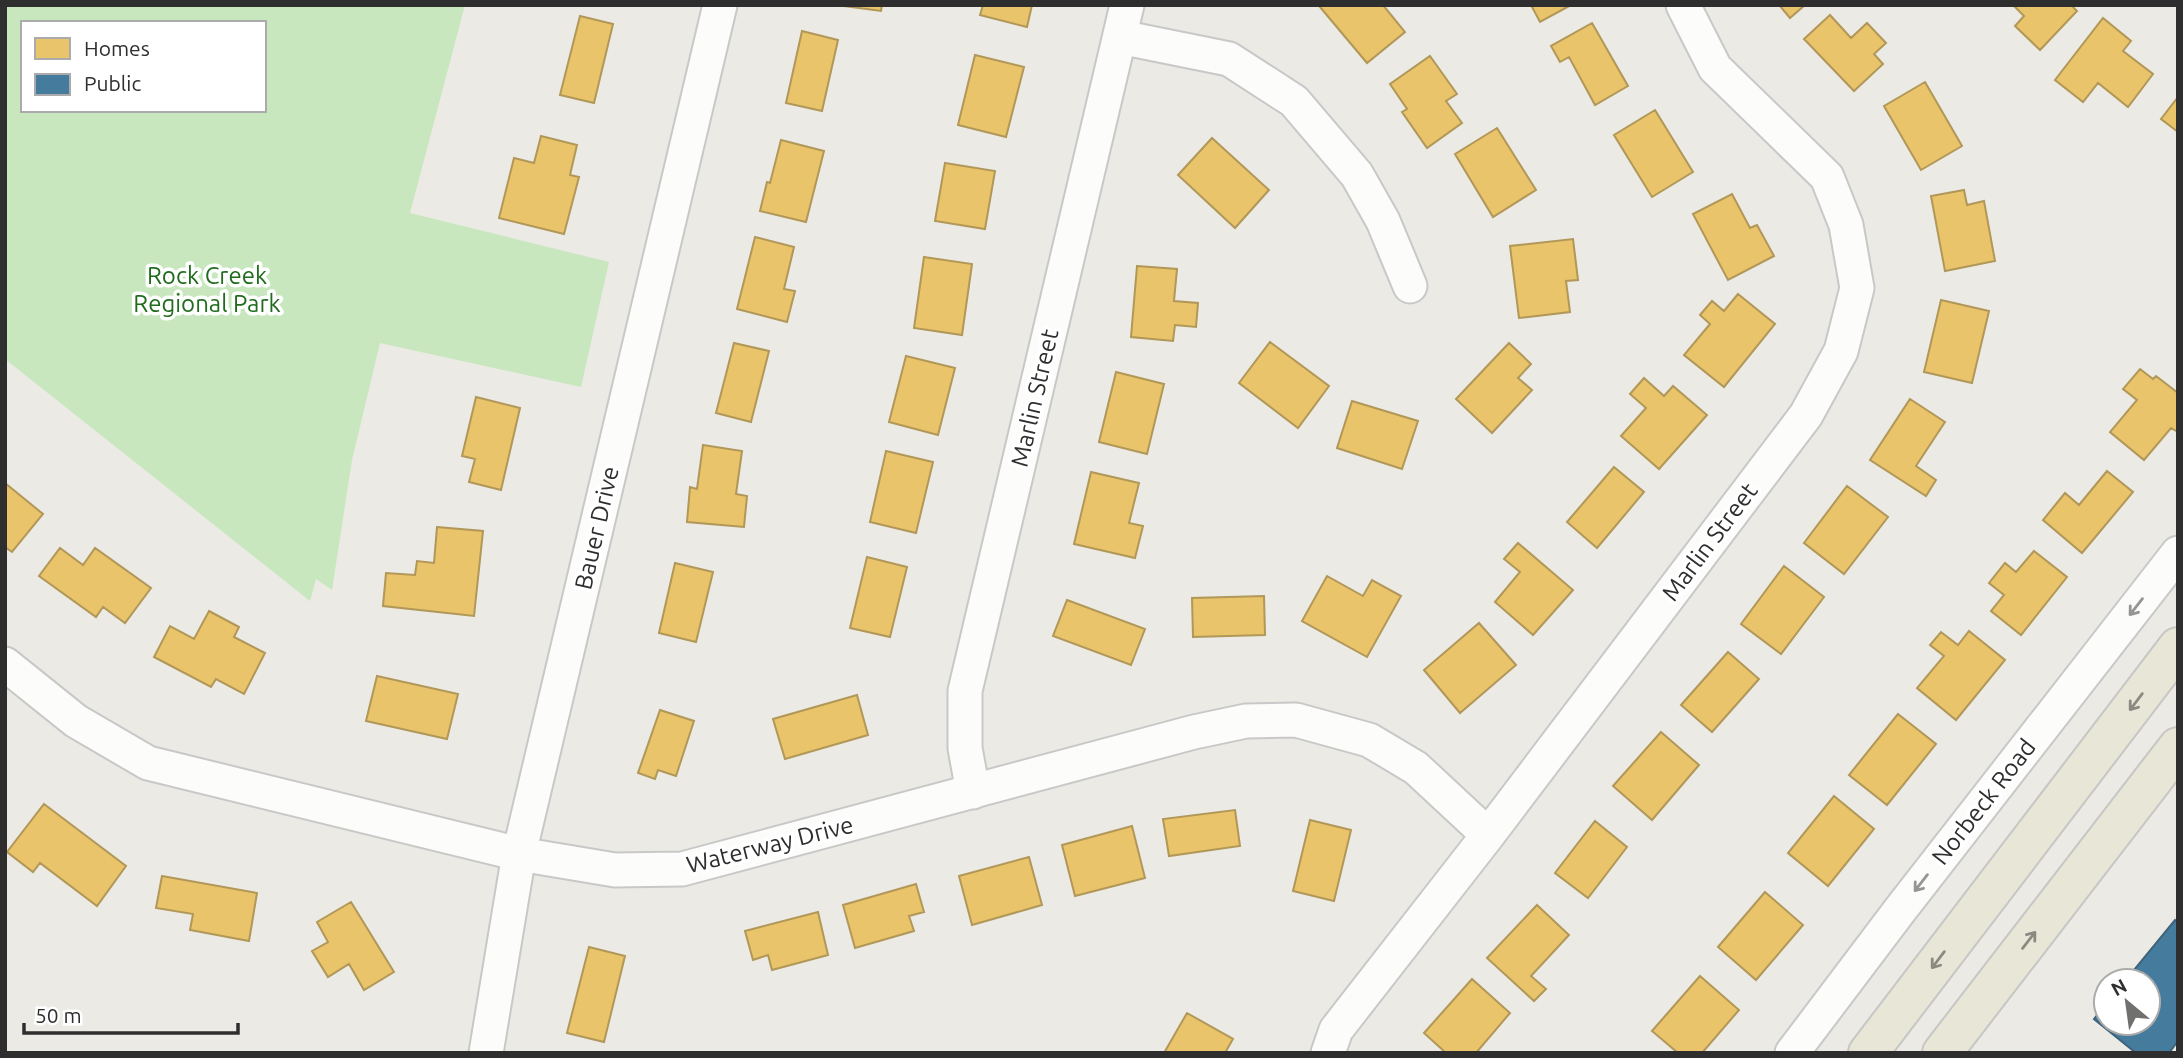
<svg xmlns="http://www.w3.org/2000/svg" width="2183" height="1058" viewBox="0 0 2183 1058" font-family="Ubuntu,sans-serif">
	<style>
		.green { fill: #c8e7be; fill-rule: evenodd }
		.homes { fill: #e9c46a; stroke: #b19758; stroke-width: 2 }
		.public { fill: #457b9d; stroke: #3e647c; stroke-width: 2 }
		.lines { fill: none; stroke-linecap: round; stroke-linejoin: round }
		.minor-casing { stroke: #c9c8c8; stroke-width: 37 }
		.major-casing { stroke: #c6c6c4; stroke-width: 42 }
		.minor { stroke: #fcfcfb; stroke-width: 33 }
		.major { stroke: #e8e6d6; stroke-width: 38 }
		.oneway { stroke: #959594 }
		.oneway2 { stroke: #8b8a82 }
		.labels { text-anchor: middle; stroke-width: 7; stroke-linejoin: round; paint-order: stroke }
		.park-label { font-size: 24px; fill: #216c1c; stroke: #fff }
		.street-label { font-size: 24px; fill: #2e2e2e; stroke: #fff }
	</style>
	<rect width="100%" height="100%" fill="#ebeae4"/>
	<path class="green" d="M5 5H465L410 213 609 262 581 387 380 343 352 460 332 590 316 579 310 601 5 359ZM23 23H264V110H23Z"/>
	<path class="homes" d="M836 5H882L881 11Z
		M983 5H1032L1027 27 980 15Z
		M1321 5H1383L1405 32 1367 63 1320 7Z
		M1531 5H1571L1540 22Z
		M1779 5H1805L1790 18Z
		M2013 5H2071L2077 11 2040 50 2015 26 2024 16Z
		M1830 15 1851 38 1867 23 1886 43 1874 54 1883 64 1854 91 1804 39Z
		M580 16 613 24 594 103 560 95Z
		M2103 18 2131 41 2123 51 2153 74 2128 107 2098 83 2083 102 2055 80Z
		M1592 23 1628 86 1595 105 1569 57 1560 62 1551 46Z
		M802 31 838 40 822 111 786 103Z
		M975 55 1024 67 1006 137 958 125Z
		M1430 56 1457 94 1446 101 1462 123 1427 148 1402 112 1407 109 1390 84Z
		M1925 82 1962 146 1921 170 1884 106Z
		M2178 97V132L2161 119Z
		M1655 110 1693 172 1652 197 1614 135Z
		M1497 128 1536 190 1493 217 1455 154Z
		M541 136 577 145 570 175 579 177 564 234 499 218 514 158 534 163Z
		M1212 138 1269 190 1235 228 1178 175Z
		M781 140 824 151 806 222 760 211 767 182 770 183Z
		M945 163 995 171 985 229 935 221Z
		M1964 190 1967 205 1984 201 1995 261 1945 271 1931 196Z
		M1732 194 1750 228 1757 225 1774 256 1728 280 1693 214Z
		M755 237 794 247 784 289 795 291 787 322 737 309Z
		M1573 239 1578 280 1566 281 1570 312 1519 318 1510 246Z
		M924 257 972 264 962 335 914 328Z
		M1137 266 1177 269 1174 301 1198 303 1196 327 1175 325 1173 341 1131 337Z
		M1738 294 1775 324 1724 387 1684 355 1710 324 1700 315 1712 301 1724 311Z
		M1941 300 1989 311 1972 383 1924 372Z
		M1270 342 1329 386 1298 428 1239 383Z
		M734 343 769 351 751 422 716 413Z
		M1509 343 1531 364 1518 378 1532 390 1492 433 1456 399Z
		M906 356 955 368 938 435 889 422Z
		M2140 369 2153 379 2156 376 2178 393V432L2171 428 2144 460 2110 432 2137 400 2123 389Z
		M1116 372 1164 384 1147 454 1099 442Z
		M1644 378 1664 396 1673 386 1707 415 1659 469 1621 436 1646 408 1630 394Z
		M476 397 520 408 501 490 469 482 475 459 462 456Z
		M1910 399 1945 422 1916 466 1936 480 1926 496 1870 460Z
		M1352 401 1418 421 1402 469 1337 448Z
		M703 445 742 451 736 494 747 496 744 527 687 522 690 487 697 489Z
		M886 451 933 462 916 533 870 522Z
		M1614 467 1644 492 1597 548 1567 522Z
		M2107 471 2133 492 2082 553 2043 520 2065 493 2079 505Z
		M1091 472 1139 483 1129 523 1143 526 1135 558 1074 544Z
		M5 483 43 514 12 552 5 547Z
		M1847 486 1888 517 1844 574 1804 543Z
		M437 527 483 531 474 616 383 606 386 573 415 575 417 561 434 563Z
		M1518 543 1573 590 1533 635 1495 602 1520 572 1504 559Z
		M60 548 83 565 95 548 151 588 125 623 103 607 96 617 39 576Z
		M2034 551 2067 577 2021 635 1991 611 2004 595 1989 583 2005 563 2016 572Z
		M867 557 907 567 890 637 850 628Z
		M675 563 713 572 696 642 659 633Z
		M1784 566 1824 597 1781 654 1741 624Z
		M1327 576 1363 596 1372 580 1401 596 1367 657 1302 621Z
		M1264 596 1265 635 1193 637 1192 598Z
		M1067 600 1145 629 1131 665 1053 636Z
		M209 611 239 627 234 637 265 653 244 694 216 679 211 687 154 657 170 626 194 639Z
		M1479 623 1516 665 1460 713 1424 670Z
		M1969 631 2005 660 1956 720 1917 688 1944 656 1930 645 1941 632 1958 645Z
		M1728 652 1759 679 1712 732 1681 705Z
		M377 676 458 694 447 739 366 721Z
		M857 695 868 735 785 759 773 719Z
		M660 710 694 721 676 776 658 770 655 779 638 773Z
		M1898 714 1936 744 1887 805 1849 775Z
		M1661 732 1699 765 1652 820 1613 786Z
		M1834 796 1874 829 1828 886 1788 853Z
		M44 804 126 866 97 906 40 863 33 872 7 852Z
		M1235 810 1240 846 1169 856 1163 819Z
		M1310 820 1351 830 1334 901 1293 891Z
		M1595 821 1627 847 1588 898 1555 873Z
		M1132 826 1145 878 1075 896 1062 845Z
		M1029 857 1042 905 972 925 959 876Z
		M162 876 257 893 249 941 190 930 193 914 156 908Z
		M916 884 924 912 909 916 914 931 855 948 843 905Z
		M1765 892 1803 925 1756 980 1718 947Z
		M351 902 394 972 364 990 349 964 328 977 312 951 328 942 317 922Z
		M1537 905 1569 935 1531 976 1546 989 1534 1001 1487 958Z
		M818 912 828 955 772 970 768 955 753 960 745 931Z
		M589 947 625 956 604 1042 567 1033Z
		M1700 976 1739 1010 1702 1053H1678L1652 1031Z
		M1472 979 1510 1013 1476 1053H1446L1424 1033Z
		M1187 1013 1233 1039 1225 1053H1164Z"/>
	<path class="public" d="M2175 920 2178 923V1041L2169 1053H2136L2094 1019 2106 1004V1023H2148V981H2125Z"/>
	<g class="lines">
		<g class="minor-casing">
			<path id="minor" d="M1120 37 1229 59 1294 101 1357 175 1383 221 1410 286
				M5 664 76 721 148 763 519 854 615 870 682 869 1194 732 1246 721 1296 720 1369 740 1416 768 1488 835
				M973 792 965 748V691L1127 5
				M486 1053 519 854 720 5
				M1328 1053 1336 1030 1488 835 1806 415 1841 351 1857 288 1846 225 1827 177 1715 68 1683 5
				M1792 1053 1900 910 2178 553"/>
		</g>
		<g class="major-casing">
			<path id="major" d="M1868 1053 2178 647
				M1942 1053 2178 747"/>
		</g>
		<use href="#minor" class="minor"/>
		<use href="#major" class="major"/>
	</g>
	<defs><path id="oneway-shaft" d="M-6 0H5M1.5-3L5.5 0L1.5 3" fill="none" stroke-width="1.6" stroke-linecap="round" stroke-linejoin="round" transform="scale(1.75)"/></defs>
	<g class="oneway">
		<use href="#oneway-shaft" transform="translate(2136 607) rotate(128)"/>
		<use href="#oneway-shaft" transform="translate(1921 883) rotate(128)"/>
	</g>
	<g class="oneway2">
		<use href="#oneway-shaft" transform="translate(2136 702) rotate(127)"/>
		<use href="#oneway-shaft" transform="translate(2029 940) rotate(-52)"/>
		<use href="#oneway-shaft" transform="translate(1938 960) rotate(127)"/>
	</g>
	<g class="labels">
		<g class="park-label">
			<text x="207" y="284">Rock Creek<tspan x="207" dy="28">Regional Park</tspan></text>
		</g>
		<g class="street-label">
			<text transform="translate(1035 398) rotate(-77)" y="8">Marlin Street</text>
			<text transform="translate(597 528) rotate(-77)" y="8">Bauer Drive</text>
			<text transform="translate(1710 542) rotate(-53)" y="8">Marlin Street</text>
			<text transform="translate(1984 802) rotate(-52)" y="8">Norbeck Road</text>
			<text transform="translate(770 845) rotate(-14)" y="8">Waterway Drive</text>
		</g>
	</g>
	<rect width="2183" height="1058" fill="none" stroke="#2e2e2e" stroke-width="14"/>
	<rect x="21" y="21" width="245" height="91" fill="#ffffff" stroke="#ababab" stroke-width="2"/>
	<rect x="35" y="38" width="35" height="21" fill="#e9c46a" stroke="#ababab" stroke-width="2"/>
	<text x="84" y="56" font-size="21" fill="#2e2e2e">Homes</text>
	<rect x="35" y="74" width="35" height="21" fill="#457b9d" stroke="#ababab" stroke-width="2"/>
	<text x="84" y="91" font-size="21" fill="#2e2e2e">Public</text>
	<g transform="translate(2127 1002) rotate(331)"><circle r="33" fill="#ffffff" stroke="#ababab" stroke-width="2"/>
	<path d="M0-5L12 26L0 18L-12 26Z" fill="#70706e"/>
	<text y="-10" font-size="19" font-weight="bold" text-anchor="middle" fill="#2e2e2e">N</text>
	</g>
	<path d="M24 1023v10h214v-10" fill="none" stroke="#2e2e2e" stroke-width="3.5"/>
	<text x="35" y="1023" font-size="21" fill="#2e2e2e" stroke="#ffffff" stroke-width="5" paint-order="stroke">50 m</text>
</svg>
